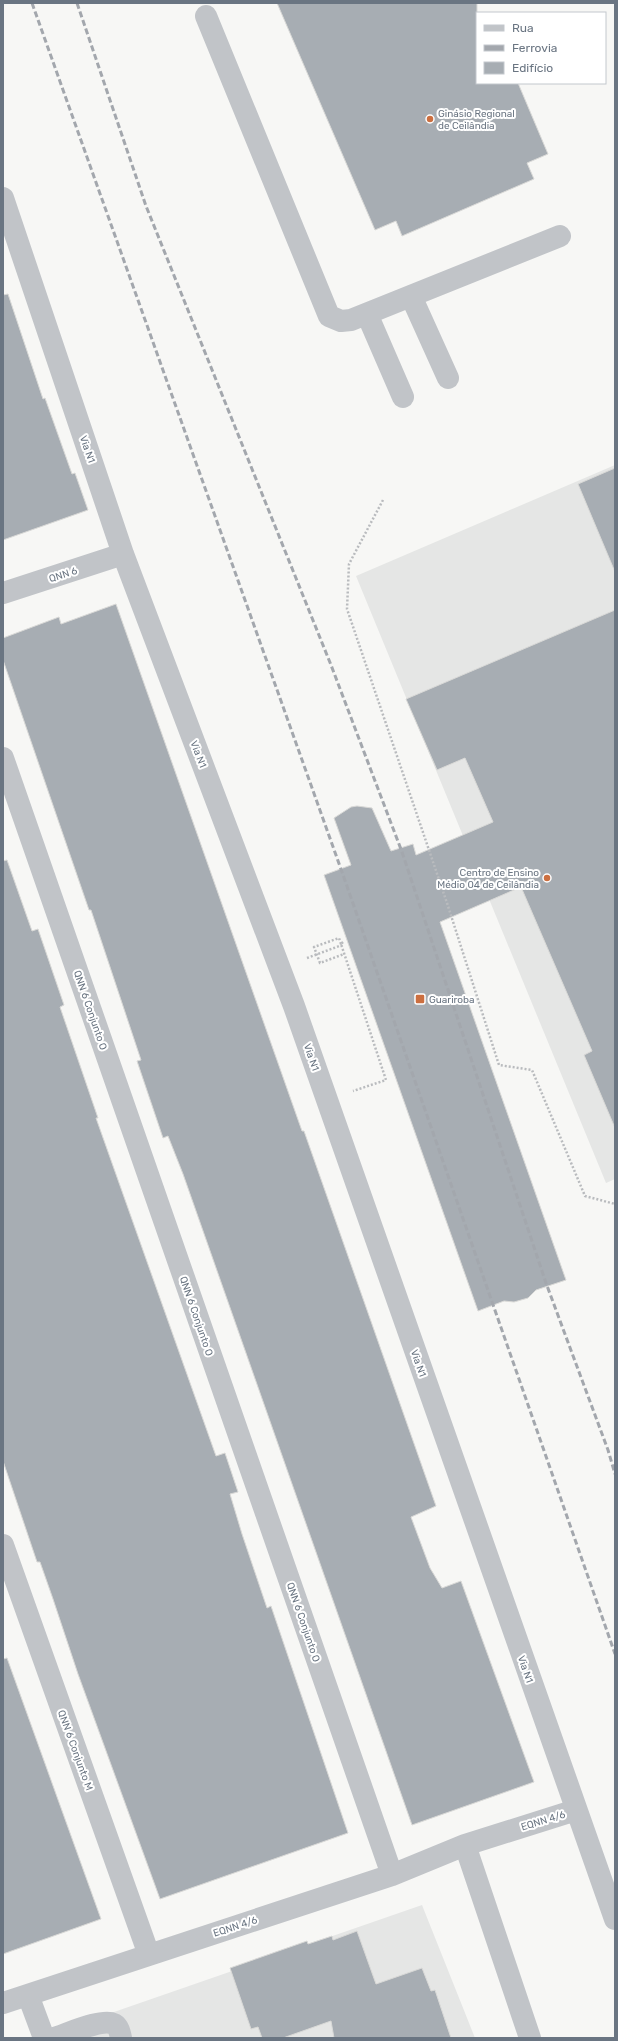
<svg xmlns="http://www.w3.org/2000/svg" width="618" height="2041" viewBox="0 0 618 2041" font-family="Rubik,sans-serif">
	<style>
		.built { fill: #e5e6e5 }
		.building { fill: #a7adb3; stroke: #d9d9d7 }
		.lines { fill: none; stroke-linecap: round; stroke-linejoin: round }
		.path { stroke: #b9bbbe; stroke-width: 2.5; stroke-dasharray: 2 2; stroke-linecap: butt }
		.minor { stroke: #c1c4c8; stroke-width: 22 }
		.rail { stroke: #a3a7ad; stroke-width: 3; stroke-dasharray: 6 3; stroke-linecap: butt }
		.poi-dot { fill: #cc6f40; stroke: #fff; stroke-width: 1.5 }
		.labels { text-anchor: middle; stroke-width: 4; stroke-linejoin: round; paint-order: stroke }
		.poi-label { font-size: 10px; fill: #6a7582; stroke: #fff; text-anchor: start }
		.street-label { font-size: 10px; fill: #6a7582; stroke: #fff }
	</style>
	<rect width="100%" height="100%" fill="#f7f7f5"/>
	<path class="built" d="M615 465V1179L606 1183 356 576Z
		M422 1905 475 2038H39Z"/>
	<path class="building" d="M277 3H477V83H518L548 154 527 163 534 179 402 236 396 221 375 230Z
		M8 294 43 399 45 398 72 474 75 473 88 510 3 540V295Z
		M615 468V572L578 484Z
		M116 604 302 1131H304L436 1506 411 1517 430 1568 442 1588 461 1581 534 1782 412 1825 183 1174 168 1136 163 1138 137 1061 141 1060 91 910H89L3 660V638L59 617 61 624Z
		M615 610V1128L584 1055 592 1051 521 887 440 922 566 1280 536 1290 528 1298 514 1302 504 1301 478 1311 324 875 351 865 334 818 351 807 357 806 372 808 391 851 413 844 416 855 493 822 465 758 437 770 406 699Z
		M7 860 32 931 38 929 64 1005 60 1007 98 1118H96L216 1456 225 1453 238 1492 230 1494 242 1534 267 1608 271 1606 348 1833 160 1899 78 1674 53 1599 40 1562H37L3 1461V861Z
		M7 1658 101 1919 3 1954V1659Z
		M357 1931 376 1984 422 1968 431 1991 435 1990 451 2038H334L331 2021 283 2038H262L258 2027 251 2029 230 1968 307 1941 308 1944 332 1936 333 1940Z"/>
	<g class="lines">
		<path class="path" d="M383 500 349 564 347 609 447 903 499 1065 532 1070 585 1196 615 1204
			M343 942 341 944 386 1080 353 1091
			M341 944 339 938 314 947 320 963 344 954
			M307 958 342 945"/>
		<path class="minor" d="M206 16 329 316 341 321 351 320 560 236
			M3 198 123 554 294 1006 615 1919
			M411 296 448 378
			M367 314 403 397
			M3 593 123 554
			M3 758 392 1875
			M3 1545 149 1955
			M465 1845 530 2038
			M28 1995 44 2038
			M3 2003 392 1875 465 1845 576 1810
			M54 2038C67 2034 102 2018 114 2024 119 2027 120 2033 121 2038"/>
		<path class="rail" d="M32 3 342 872 615 1654
			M77 3 146 206 331 665 402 852 546 1283 608 1450 615 1474"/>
	</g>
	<g class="poi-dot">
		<circle cx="430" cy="119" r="4"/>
		<circle cx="547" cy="878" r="4"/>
		<rect x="415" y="994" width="10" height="10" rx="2"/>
	</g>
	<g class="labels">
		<g class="poi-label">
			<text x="438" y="117">Ginásio Regional<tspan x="438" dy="12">de Ceilândia</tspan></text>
			<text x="539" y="876" text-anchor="end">Centro de Ensino<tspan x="539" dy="12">Médio 04 de Ceilândia</tspan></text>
			<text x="429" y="1003">Guariroba</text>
		</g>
		<g class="street-label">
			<text transform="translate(88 449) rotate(71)" y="4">Via N1</text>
			<text transform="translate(63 574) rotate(-18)" y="4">QNN 6</text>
			<text transform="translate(199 754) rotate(69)" y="4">Via N1</text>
			<text transform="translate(91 1010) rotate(71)" y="4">QNN 6 Conjunto O</text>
			<text transform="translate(312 1057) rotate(71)" y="4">Via N1</text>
			<text transform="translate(197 1316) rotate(71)" y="4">QNN 6 Conjunto O</text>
			<text transform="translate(419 1363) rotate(71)" y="4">Via N1</text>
			<text transform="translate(304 1622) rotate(71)" y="4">QNN 6 Conjunto O</text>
			<text transform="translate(526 1669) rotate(71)" y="4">Via N1</text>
			<text transform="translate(76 1750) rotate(70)" y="4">QNN 6 Conjunto M</text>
			<text transform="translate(543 1820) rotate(-17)" y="4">EQNN 4/6</text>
			<text transform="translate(235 1926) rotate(-18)" y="4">EQNN 4/6</text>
		</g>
	</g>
	<rect width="618" height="2041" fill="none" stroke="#6a7582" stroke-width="8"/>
	<rect x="476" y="12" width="130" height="72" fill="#ffffff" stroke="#c3c8cd"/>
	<rect x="484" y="25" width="20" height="6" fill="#c1c4c8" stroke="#c3c8cd"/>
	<text x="512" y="32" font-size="12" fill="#6a7582">Rua</text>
	<rect x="484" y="45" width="20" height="6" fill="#a3a7ad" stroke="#c3c8cd"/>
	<text x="512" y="52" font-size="12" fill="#6a7582">Ferrovia</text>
	<rect x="484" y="62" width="20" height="12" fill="#a7adb3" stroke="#c3c8cd"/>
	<text x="512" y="72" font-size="12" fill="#6a7582">Edifício</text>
</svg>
